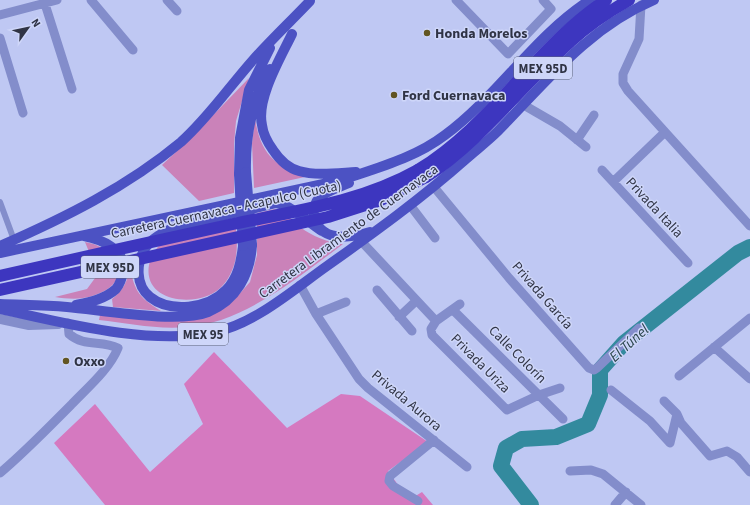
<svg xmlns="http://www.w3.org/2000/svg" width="750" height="505" viewBox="0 0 750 505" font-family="'Source Sans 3',sans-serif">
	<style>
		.green { fill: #ca82b9 }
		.forest { fill: #d579c0 }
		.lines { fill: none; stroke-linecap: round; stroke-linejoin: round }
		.river { stroke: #338a9e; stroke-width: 16 }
		.pedestrian { stroke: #838dcb; stroke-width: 6 }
		.minor { stroke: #838dcb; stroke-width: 9 }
		.tertiary { stroke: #838dcb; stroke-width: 10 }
		.primary { stroke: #4c52c3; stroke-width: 10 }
		.motorway { stroke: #3d36bf; stroke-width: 12 }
		.primary-bridge { stroke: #4c52c3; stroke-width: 10 }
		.motorway-bridge { stroke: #3d36bf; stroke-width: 12 }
		.poi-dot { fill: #625522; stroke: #ced6f9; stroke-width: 1.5 }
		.labels { text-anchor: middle; stroke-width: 3; stroke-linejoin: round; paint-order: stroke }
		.shield { fill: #ced6f9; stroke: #5f657b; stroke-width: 1 }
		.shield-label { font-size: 13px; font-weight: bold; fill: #303445 }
		.poi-label { font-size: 14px; font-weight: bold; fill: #303445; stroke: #ced6f9; text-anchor: start }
		.street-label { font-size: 14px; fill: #303445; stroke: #ced6f9 }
		.water-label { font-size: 15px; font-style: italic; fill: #2c474e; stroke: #ced6f9 }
	</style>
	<rect width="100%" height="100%" fill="#bfc8f3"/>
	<path class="green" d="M249 78 236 121 234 144V193L199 201 162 165 194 135Z
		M255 119C261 154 273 164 305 177L254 188 252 143Z
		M275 209C286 212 292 220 300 227 313 237 328 242 343 244 299 277 243 323 187 327 158 330 127 323 99 320L100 315 154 320 223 308 234 300 250 282 257 255V213Z
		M235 219C236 231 238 244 236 256 235 265 230 277 224 284 205 309 142 305 149 265 151 255 156 248 163 242Z
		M85 242C120 248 134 282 95 295 82 300 68 299 55 297L87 289 98 274Z
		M129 262C134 290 137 296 161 311L113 307 112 299C124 290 130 278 129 262Z"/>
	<path class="forest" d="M214 352 287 428 341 394 360 396 428 442 388 471 409 500 422 492 433 505H105L54 443 95 404 150 472 203 424 184 384Z"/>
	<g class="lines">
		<path class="river" d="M531 505 501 466 506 448 522 439 556 437 588 424 600 395V370L624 343 738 253 750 247"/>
		<path class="pedestrian" d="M0 202 14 240"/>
		<path class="minor" d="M91 0 133 50
			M167 0 177 11
			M456 0 508 54 551 9 543 0
			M45 4 72 89
			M641 5 639 39 623 74V83L628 91 750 226
			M0 15 57 0
			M0 38 23 113
			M522 104 560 126 586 147
			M577 140 594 115
			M602 170 688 263
			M613 182 665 132
			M434 187 509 278 589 368 594 370 597 368 639 328
			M410 205 435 238
			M361 241 436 321
			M300 285 316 314 359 379 368 388 467 467
			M377 290 412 331
			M460 304 436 321 431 329 432 335 507 410 539 395 560 388
			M453 310 563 419
			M316 314 346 302
			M399 317 416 301
			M714 347 750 379
			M679 376 750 318
			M611 390 650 421 670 443
			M664 401 677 414 681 423 710 456 727 451 737 457 750 472
			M670 443 677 414
			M570 471 591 470 603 474 641 505
			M0 473C25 452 48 428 71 405 87 388 109 370 118 348 101 340 84 347 69 334L68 323
			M418 501 393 486 389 481 390 476 434 440
			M615 505 626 492"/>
		<path class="tertiary" d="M0 319 29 325 58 324"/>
		<path class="primary" d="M292 34C281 57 256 99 262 125 263 134 268 143 273 150 279 159 288 168 299 171 316 176 338 173 356 172
			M246 172C245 135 252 101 270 69
			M239 174 240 138 249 90 270 48
			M349 183C340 187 326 191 319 198 315 202 313 210 314 215 319 243 350 238 370 232
			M0 246C64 218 127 187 181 142 208 118 229 87 253 60 271 40 291 21 310 1
			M243 246C241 262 238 278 226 290 208 309 170 313 150 297 135 285 136 262 146 247 153 237 166 231 176 227L276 203C291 205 308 222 322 231
			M0 253 342 180C377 168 415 158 445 135 498 96 534 36 590 0
			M0 304C22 305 44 305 67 307 102 310 178 324 208 312 237 300 250 274 252 245
			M76 305C90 302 105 299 116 289 120 284 122 278 123 272 127 250 101 239 84 236
			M0 309C64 323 150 346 215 332 256 323 293 290 327 266 375 232 422 198 466 159 476 150 488 141 498 131 546 82 588 28 654 0"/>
		<path class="motorway" d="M418 170C492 125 535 47 606 0
			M426 177C481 141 521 86 570 42 588 25 608 12 629 0"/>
		<path class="primary-bridge" d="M246 172 252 245
			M239 174 243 246"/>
		<path class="motorway-bridge" d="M0 276C78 258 155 241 233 224 296 211 361 202 418 170
			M0 290 328 217 381 200 426 177"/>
	</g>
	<g class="poi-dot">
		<circle cx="427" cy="33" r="4"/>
		<circle cx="394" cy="95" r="4"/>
		<circle cx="66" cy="361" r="4"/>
	</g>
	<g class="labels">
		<g class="shield">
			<rect x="514" y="57" width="58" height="22" rx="3"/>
			<rect x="81" y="256" width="58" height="22" rx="3"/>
			<rect x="178" y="323" width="50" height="22" rx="3"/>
		</g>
		<g class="shield-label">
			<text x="543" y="73">MEX 95D</text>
			<text x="110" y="272">MEX 95D</text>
			<text x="203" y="339">MEX 95</text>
		</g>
		<g class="poi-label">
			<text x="435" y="38">Honda Morelos</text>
			<text x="402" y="100">Ford Cuernavaca</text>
			<text x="74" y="366">Oxxo</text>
		</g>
		<g class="street-label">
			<text transform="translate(655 207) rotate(47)" y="5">Privada Italia</text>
			<text transform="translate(226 209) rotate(-12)" y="5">Carretera Cuernavaca - Acapulco (Cuota)</text>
			<text transform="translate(348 231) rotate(-36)" y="5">Carretera Libramiento de Cuernavaca</text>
			<text transform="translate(543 295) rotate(49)" y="5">Privada García</text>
			<text transform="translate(518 354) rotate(45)" y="5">Calle Colorín</text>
			<text transform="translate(481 363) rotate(45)" y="5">Privada Uriza</text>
			<text transform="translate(407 400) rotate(40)" y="5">Privada Aurora</text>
		</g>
		<g class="water-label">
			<text transform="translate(629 343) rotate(-42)" y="5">El Túnel</text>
		</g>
	</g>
	<g transform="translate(28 28) rotate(57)" stroke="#ced6f9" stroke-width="3" paint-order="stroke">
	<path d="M0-3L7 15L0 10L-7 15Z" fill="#303445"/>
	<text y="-6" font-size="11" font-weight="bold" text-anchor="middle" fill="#303445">N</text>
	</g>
</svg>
